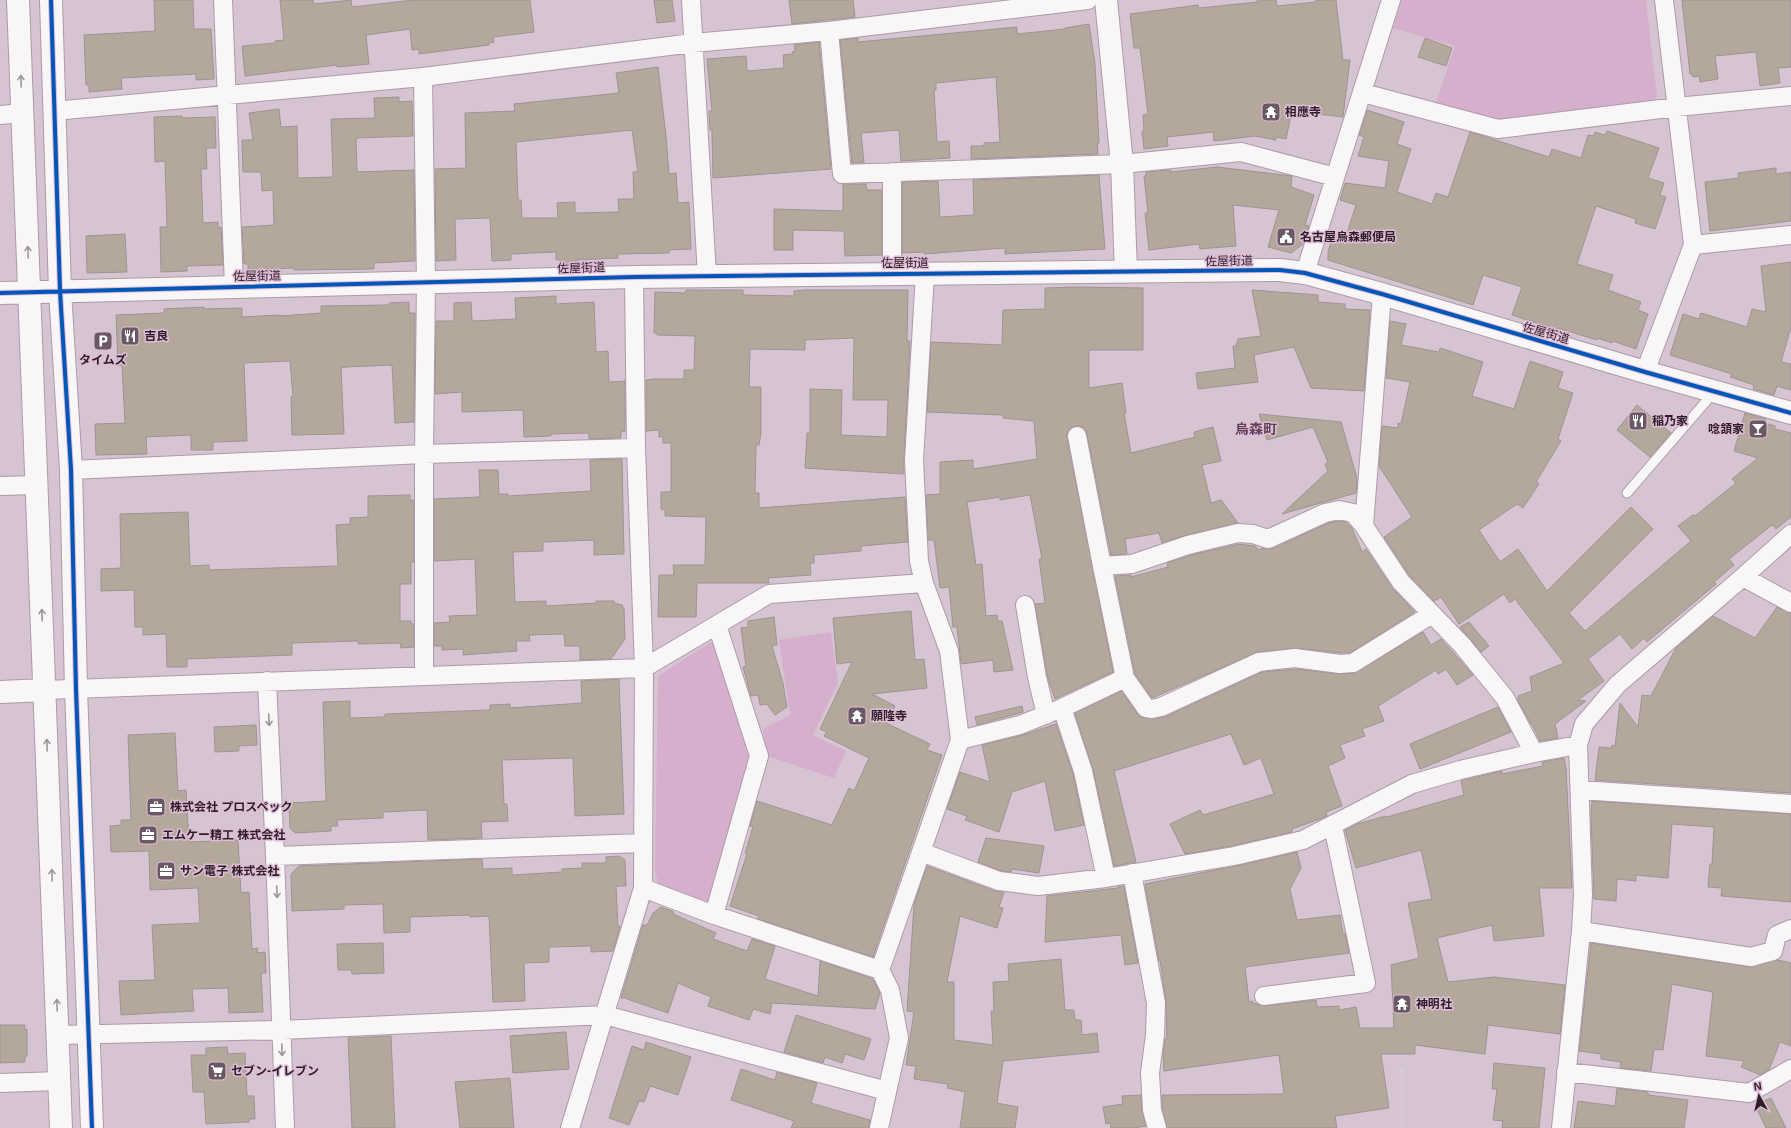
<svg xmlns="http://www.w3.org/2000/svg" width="1791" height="1128" viewBox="0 0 1791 1128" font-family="Helvetica,'Noto Sans JP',sans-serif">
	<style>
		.green { fill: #d5afcb }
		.building { fill: #b4a89d; stroke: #9e9494; fill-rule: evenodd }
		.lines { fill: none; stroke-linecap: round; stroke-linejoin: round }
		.lane-casing { stroke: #ab9ca7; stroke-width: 11 }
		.street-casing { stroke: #ab9ca7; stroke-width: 20 }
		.secondary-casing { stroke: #ab9ca7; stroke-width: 24 }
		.path { stroke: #d4cfd3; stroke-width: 2.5; stroke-dasharray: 4 2; stroke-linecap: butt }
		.lane { stroke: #f9f6f8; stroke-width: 9 }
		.street { stroke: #f9f6f8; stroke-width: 18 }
		.secondary { stroke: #f9f6f8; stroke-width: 22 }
		.cycleway-casing { stroke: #dfbcd6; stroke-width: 6 }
		.cycleway { stroke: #0057b8; stroke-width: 4 }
		.oneway { stroke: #9d959b }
		.labels { text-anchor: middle; stroke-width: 3; stroke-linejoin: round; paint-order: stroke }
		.poi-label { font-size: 12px; font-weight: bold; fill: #2d1f29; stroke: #dfbcd6; text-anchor: start }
		.street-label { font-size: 12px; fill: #2d1f29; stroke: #dfbcd6 }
		.quarter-label { font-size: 14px; font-weight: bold; fill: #5f4258; stroke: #dfbcd6 }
	</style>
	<rect width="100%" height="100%" fill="#d7c4d2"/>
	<path class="green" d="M1402 0H1646L1657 96 1654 100 1505 119H1488L1436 103 1455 46 1393 28Z
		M831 632 838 683 813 735 846 751 834 778 767 756 763 729 790 715 779 640Z
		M716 639 751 757 709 907 659 888 655 870 658 676Z"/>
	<path class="building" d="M154 0H193L194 29H211L214 79 196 80V74L121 78 122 89 89 92V85H86L84 35 155 31Z
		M280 0H313L314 4 351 0 352 7 414 0H530L534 32 493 37 494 42 489 43V45L419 54V49L412 50 410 29 366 35 369 64 337 67V65L245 76 242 46 275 43V41L284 40Z
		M654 0H672L675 21 657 23Z
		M789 0H853L855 17 792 24Z
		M1257 0H1276L1277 6 1316 2V0H1336L1343 60H1350L1343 117 1292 111 1286 139 1276 137V140L1255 136 1214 141 1213 132 1167 137 1168 146 1144 149 1142 131H1144L1143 115 1148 114 1140 48H1134L1130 14 1198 5 1199 8 1258 2Z
		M1682 0H1791V67L1778 68 1780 83 1760 86 1756 52 1715 56 1718 79 1700 82 1699 76 1693 77 1692 74H1690Z
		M1089 24 1095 64 1099 143H1097L1098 154 971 159V146H984V143L1000 142 996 77 936 83V90H934L937 142 949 141 950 158 901 161 899 130 861 133 864 163H852L840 40 858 38V42L1017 27V34L1065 29V28Z
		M1425 38 1452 48 1446 66 1418 57Z
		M819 42 831 169 713 178 712 130H710L709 111H712L707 59 746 56 747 71 784 68 783 55 793 54 792 52 795 51 794 45Z
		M658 67 666 136 669 174 676 173 678 203 689 202 691 249 669 250V253L618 254V258L576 260V263L560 264V260H556V252L511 254V260L492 261 490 218 455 219 456 260 436 261 435 169 466 168 465 113 515 111 514 104 619 93 616 73ZM632 130 638 172H633L634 199H618L619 212 575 213V202L557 203 558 218H522L521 200H518L516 142Z
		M399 97V102L412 101 413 136 356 138 357 172 414 170 415 261 374 263V269L294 270V268L248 270V264H244L242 227 274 225 273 190 262 191 261 172H243L242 140H253L249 113 279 109 281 127 297 126 298 178 333 177 331 119 375 118 374 98Z
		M1367 110 1404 122 1397 144 1411 149 1397 192 1432 204 1436 193 1448 197 1470 132 1549 157 1552 149 1581 158 1588 135 1593 136 1595 132 1605 135 1607 131 1659 148 1648 178 1664 183 1660 195 1666 197 1655 229 1635 223 1636 219 1596 206 1577 264 1613 275 1608 290 1641 302 1638 310 1648 314 1636 349 1613 341 1612 343 1597 338V340L1558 328 1557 330 1512 315 1522 287 1483 275 1473 305 1328 260V252L1333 235 1345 239 1356 205 1340 200 1345 183 1385 188 1389 161 1358 156 1364 137 1359 135Z
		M182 116V118L215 117 216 148H206L207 169H201L203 223 218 222V228L221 227 223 265 187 266V271L161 272 160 227H167L165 161 155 162 154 117Z
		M1217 167 1292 176 1291 187 1314 195 1305 225 1309 226 1303 244 1291 253 1268 247 1279 210 1233 205 1236 246 1200 249 1199 244 1149 250 1145 213H1148L1144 176H1146V172L1171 170V172Z
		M1776 168V174L1791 172V221L1710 231 1705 182 1739 178 1738 173Z
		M1099 175 1105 249 1005 254V248L924 254V252L902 253V182L938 181 940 217 974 215 973 180Z
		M843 184H866L867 190H882V255L845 256 844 231 793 230V250H774V209L843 211Z
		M125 234 127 272 87 273 86 236Z
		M1791 262V327L1781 362 1791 364V390L1777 386 1774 395 1753 389 1754 385 1730 377 1732 374 1670 355 1683 314 1699 319 1701 313 1747 327 1752 309 1766 312 1761 266Z
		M1074 287 1143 288V350H1089V388L1122 383 1126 413H1124L1131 453 1195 437 1194 432 1213 427 1221 461 1202 465 1211 503 1221 500 1238 523 1186 535 1162 543 1159 533 1125 539 1127 554 1111 555 1087 434 1085 429 1080 426H1075L1070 428 1067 433V438L1113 672 1055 699 1047 675 1035 604 1045 603 1039 559H1042L1030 495 1000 500V497L967 502 976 565 982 564 986 616 997 615 998 621H1002L1013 670 994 672 993 660 961 664 957 627H953L949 587 940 588 934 540H928L926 495 940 494V462L973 460V469L1037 459 1034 421 1003 418V415L927 412 931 342 1002 345 1003 310 1045 309V288Z
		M686 290H743V295L794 296V291L807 290H908L907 341H910L904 459V474L805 468 807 433H810V389L842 390 841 435 887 437 888 400H853L854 338 805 340V350L750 349 749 387H761V433L759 445H756L755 493H759V508L905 497 908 542 861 546V551L814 555V563H810L811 575 768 578 769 583H697L696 617H658L659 575H674L673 565H705L706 517 665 516V510L661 509V492H671V443H663V437H659V430L646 431V380L655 379H684V370H694L695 336 657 335V333H654L655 292 685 293Z
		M1252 290 1318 295V302L1345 304V309L1370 310 1364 391 1311 388 1294 347 1254 355 1258 382 1198 389 1196 373 1235 368 1233 346H1236L1238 339 1261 336Z
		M556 296V304L594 302 596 352 608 351 609 382 625 381V431L621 432V438L589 439V433L551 434V436L524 437 523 410 462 412V392L435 394 436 321H454V303L471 302 472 321 516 319 515 298Z
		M409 302V313H415L414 422 395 423 392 365 346 367 341 368 344 434 292 435 291 397H293L290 361 244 363 247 441 213 442V450H191V435L146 437 147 454 96 455 95 424 125 423 122 365H118L116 315 164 313V309L204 307V309L242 308V317L280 315V316L321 313V306L389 305V303Z
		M1390 321 1406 324 1401 345 1439 352 1440 348 1483 362 1472 396 1514 409 1530 361 1563 372 1558 388 1573 393 1558 439 1561 441 1536 482 1539 484 1523 508 1517 504 1479 530 1500 562 1518 549 1547 591 1631 507 1653 529 1569 613 1585 631 1691 541 1678 526 1693 515 1695 516 1736 483 1732 479 1758 458 1734 451 1745 413 1766 419 1764 423 1775 426V429L1791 433V517L1776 529 1772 525 1729 559 1734 565 1714 582 1716 584 1647 642 1644 638 1632 649 1620 634 1588 659 1604 681 1578 700 1586 701 1555 724 1558 738 1540 741 1532 724H1531L1517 699 1519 698 1518 696 1532 691 1530 677 1564 663 1515 599 1510 603 1504 594 1459 624 1441 597 1434 601 1409 575 1384 537 1412 517 1379 466 1382 426 1398 428V423L1401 424 1410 382 1386 378Z
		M1637 405 1671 433 1650 457 1617 430Z
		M1259 414 1341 422 1357 478 1356 493 1282 514 1328 471 1325 464 1328 462 1313 427 1267 440Z
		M622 459 624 554 594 555V540L543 542V551L513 552 515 602 546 601V606L596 603V601H614V603L622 605 623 608H624L625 639 611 659 580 660V646H565L564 634 529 635 530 641H516L517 651 463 655V649L442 650V646H434V623L450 622 449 616 477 615 475 559 434 561V499L480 497 479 470H498L499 494H508V496L591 491 590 460Z
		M410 495V500H414V562H411V584H400V621H411V624H414V647L401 648 400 643 358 644V641L292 643V655L187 659V667H167L166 634 143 635V627H135L134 590 101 591V569L121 568 120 514 188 512 190 566 209 565V570L338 566 336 525 350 524V518L368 517V496Z
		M1339 521 1345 522 1352 528 1362 552 1366 549 1392 588 1415 612 1350 653H1340L1296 648 1258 652 1152 698 1135 674 1115 576 1131 575V577L1168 567 1167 563 1191 555 1239 544 1255 546 1259 550 1263 548 1272 549 1328 523Z
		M1777 607 1791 613V793L1595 780 1599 747 1612 748V745L1615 746 1620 703 1638 727 1642 695 1651 696 1676 648 1713 616 1755 638Z
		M911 611 915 660 924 659 927 688 872 694 895 706 886 723 930 744 927 750 942 755 873 957 758 919 759 916 730 906 747 854 745 853 753 827 750 826 757 801 832 825 849 788 854 791 869 758 824 736 827 732 820 729 852 662 837 664 833 618Z
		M774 617 777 645 772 646 783 683 787 707 775 715 767 704 760 705 758 695 751 696 743 667 746 666 741 628 748 627V621Z
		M1469 622 1489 646 1481 652 1460 627Z
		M1423 632 1431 645 1441 639 1473 675 1457 685 1446 669 1438 674 1436 670 1378 706 1384 721 1362 729 1365 736 1340 745 1345 758 1328 766 1342 806 1326 812 1327 816 1325 817 1292 829V832L1232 846 1185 854 1170 824 1200 810 1203 815 1274 794 1261 758 1244 765 1231 734 1114 771 1136 862 1114 866 1093 769 1075 713 1121 691 1140 717 1154 719 1165 717 1262 672 1295 669 1339 674 1354 673Z
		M619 679 624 814 575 816 573 758 502 760 504 804H507L508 821 481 822 482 838 428 840 427 810 383 812V818L337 820 338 826H331V831L295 833 290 828 289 803 326 801 323 702 350 701V718L385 717V714L490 710V705L510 704V708L582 703 581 681Z
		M1022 706 1023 712 977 725 975 717Z
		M1498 707 1511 732 1420 769 1410 744Z
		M1056 724 1073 774 1084 825 1055 831 1045 781 1012 792 999 832 965 820 967 816 947 809 960 772 990 782 982 745 1023 735Z
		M256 725 257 745 239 746V751L215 752 214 727Z
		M175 733 178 791 186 790 189 842 238 840 241 893 249 892 252 949 258 948 257 953 265 952 266 973H261L263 1012 229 1013 228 988 192 989 194 1011 121 1015 119 981 155 980 152 925 200 923 198 888 150 890 149 851 111 852 110 826 121 825V820H131L128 735Z
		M1564 758 1566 768 1572 888H1539L1544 936 1494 941 1492 925 1437 938 1448 982 1494 977 1565 985 1560 1034 1488 1025 1485 1054 1415 1045V1054H1381L1389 1108 1335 1116 1337 1128H1167L1162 1108V1095L1284 1094 1279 1055 1164 1071 1163 1052 1165 1039H1167L1166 1001 1160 960 1159 961 1145 884 1236 866 1297 852 1301 868 1290 889 1297 920 1340 915 1343 934 1345 933 1349 953 1245 967 1249 1002 1253 1001V1003L1265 1006 1316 1000 1317 1007 1339 1006V1010L1356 1007 1360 1028H1394L1391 965 1419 958 1408 903 1432 899 1421 850 1356 868 1345 830 1357 824 1386 816 1387 817 1464 795 1461 781 1502 771V774L1543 766 1542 762Z
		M1592 801 1791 814V902L1721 896 1722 888 1708 887 1710 864H1712L1714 827 1672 824 1668 878 1636 875V881L1617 879 1616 901 1594 899 1591 815Z
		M986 838 1044 846 1039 873 1012 869 1011 872 1002 871 978 862Z
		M619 856 625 860 626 886H616L618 926H620L613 951 591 952V946L549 947V962L524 963 525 1001 493 1002 489 916 470 917V915L410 917V932L384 933 383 904 344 905V909L292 911 291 874 299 866 482 859 483 869 512 868V875L562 872V869L582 868V863H606V857Z
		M927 866 995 891 1004 892 999 907 1003 908 997 928 960 916 947 982H954V1040L993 1045 991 1011H994L993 982 1009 981 1008 964 1061 959 1065 1010H1074L1075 1020H1081L1082 1035 1097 1033 1099 1052 1003 1061 997 1103 1018 1107 1015 1128H960L965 1092 947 1088 948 1084 914 1079 916 1066 906 1065 914 1012 907 1011 914 905Z
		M1124 886 1138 963 1125 965 1121 935 1045 942 1047 896 1118 888V887Z
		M661 907 674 912 673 914 716 933 713 939 747 951 752 939 775 946 765 979 818 996 820 961 873 979 880 993 875 1009 772 1003 770 1014 753 1009 749 1020 708 1006 711 997 678 983 668 1013 627 999V998H621L643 925H647L653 913Z
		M383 943 384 973 352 974 351 970H338L337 944Z
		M1591 943 1749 967 1778 960 1791 963V1046L1780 1042 1769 1070 1760 1075 1741 1067 1744 1061 1706 1056 1713 992 1672 984 1663 1050 1654 1049 1651 1071 1620 1068 1621 1062 1601 1059V1054L1579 1051Z
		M796 1015 871 1039 864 1060 845 1054 842 1063 825 1057 823 1063 784 1052Z
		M0 1025H25L24 1029H27V1056L25 1057V1062L0 1063Z
		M566 1032 569 1069 513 1073 510 1036Z
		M391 1036 395 1128H352L348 1038Z
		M646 1042 691 1057 678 1095 650 1086 644 1102 639 1101 629 1125 609 1118 632 1046 644 1050Z
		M227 1047 228 1054 245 1053 247 1096H254L255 1119H249V1122L206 1124 204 1092H193L191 1055H206V1048Z
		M1494 1063 1545 1068 1539 1128H1502L1503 1121 1493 1120 1497 1089H1492Z
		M741 1069 775 1080 777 1072 817 1083 811 1103 870 1120 869 1128H791L794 1121 731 1100Z
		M510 1078 514 1128H460L455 1082Z
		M1617 1088 1648 1092V1095L1688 1100 1684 1128H1574L1578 1101 1615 1106Z
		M1141 1095 1142 1111 1146 1126 1133 1128H1111L1110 1123 1106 1124 1103 1107 1123 1104 1122 1096Z
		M1771 1098 1786 1128H1766L1755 1105Z"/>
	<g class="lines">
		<g class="lane-casing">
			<path id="lane" d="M1627 493 1715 391"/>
		</g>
		<g class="street-casing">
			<path id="street" d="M223 0 234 287
				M691 0 707 276
				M829 31 842 174 1122 164 1241 152 1335 177
				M423 77 426 282 424 454V676
				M1363 93 1498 129 1677 107 1791 96
				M54 111 423 77 693 43 829 31 1088 0
				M0 115 22 113
				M892 172V273
				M1693 245 1791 235
				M1305 273 1391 0
				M1645 372 1693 245 1664 0
				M1077 436 1102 566 1125 678
				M71 470 424 454 636 448
				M0 486 37 485
				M1364 526 1382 294
				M1102 566 1132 564 1188 545 1238 533 1253 534 1268 539 1325 513 1339 510 1353 513 1364 526 1401 582 1462 645 1505 698 1534 753
				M1743 577 1791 603
				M1025 605 1037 677 1046 715
				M267 681 275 856 285 1128
				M45 690 644 668 769 594 924 583
				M1062 708 1083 771 1106 878
				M960 740 1020 725 1062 708 1125 678 1146 708 1152 709 1161 707 1259 662 1295 658 1340 664 1353 663 1432 614
				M1580 790 1791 804
				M921 852 999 881 1038 886 1106 878 1234 856 1303 840 1412 784 1460 770 1534 753 1578 745 1584 724 1618 684 1743 577 1791 534
				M275 856 643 843
				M1132 873 1156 1003 1155 1035 1150 1073 1152 1110 1157 1128
				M643 888 714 915 880 970
				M714 915 759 756 717 625
				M1581 931 1751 957 1773 951 1777 935 1791 929
				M1264 996 1366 983 1333 826
				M58 1035 282 1030 605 1015 887 1091
				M1566 1072 1749 1093 1791 1069
				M0 1083 59 1081
				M570 1128 643 888 644 668 636 448 634 277
				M879 1128 899 1038 890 990 880 970 960 740 949 651 924 583 919 561 914 460 925 273
				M1561 1128 1581 931 1583 895 1578 745"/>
		</g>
		<g class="secondary-casing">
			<path id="secondary" d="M18 0 61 1128
				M51 0 60 291 71 470 76 689 92 1128
				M1106 0 1122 164 1126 272
				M0 293 634 277 1280 270 1305 273 1382 294 1645 372 1791 413
				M0 692 45 690"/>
		</g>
		<path class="path" d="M1402 1069V1128"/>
		<use href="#lane" class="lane"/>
		<use href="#street" class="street"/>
		<use href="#secondary" class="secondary"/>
		<g class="cycleway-casing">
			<path id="cycleway" d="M51 0 60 291 71 470 76 689 92 1128
				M0 293 634 277 1280 270 1305 273 1382 294 1645 372 1791 413"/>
		</g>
		<use href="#cycleway" class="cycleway"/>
	</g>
	<defs><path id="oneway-shaft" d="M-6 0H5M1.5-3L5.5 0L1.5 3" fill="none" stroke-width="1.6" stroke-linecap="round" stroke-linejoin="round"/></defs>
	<g class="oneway">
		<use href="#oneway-shaft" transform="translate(21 81) rotate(-92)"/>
		<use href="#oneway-shaft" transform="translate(28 252) rotate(-92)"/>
		<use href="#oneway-shaft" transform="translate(42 615) rotate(-92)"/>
		<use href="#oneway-shaft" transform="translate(269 720) rotate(87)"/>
		<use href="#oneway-shaft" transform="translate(47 745) rotate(-92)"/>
		<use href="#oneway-shaft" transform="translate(52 875) rotate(-92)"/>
		<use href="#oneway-shaft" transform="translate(277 892) rotate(88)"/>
		<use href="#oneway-shaft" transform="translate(57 1005) rotate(-92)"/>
		<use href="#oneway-shaft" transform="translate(282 1050) rotate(88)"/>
	</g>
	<defs>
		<g id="temple-square" transform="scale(1)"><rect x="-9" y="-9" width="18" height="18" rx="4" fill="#685964" stroke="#dfbcd6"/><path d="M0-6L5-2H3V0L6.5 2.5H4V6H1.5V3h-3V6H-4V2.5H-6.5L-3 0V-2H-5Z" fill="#fff"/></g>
		<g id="civic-square" transform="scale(1)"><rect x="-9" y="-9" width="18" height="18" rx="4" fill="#685964" stroke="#dfbcd6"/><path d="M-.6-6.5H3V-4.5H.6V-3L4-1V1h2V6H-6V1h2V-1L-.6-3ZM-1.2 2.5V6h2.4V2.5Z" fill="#fff"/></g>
		<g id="restaurant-square" transform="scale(1)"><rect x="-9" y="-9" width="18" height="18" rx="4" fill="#685964" stroke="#dfbcd6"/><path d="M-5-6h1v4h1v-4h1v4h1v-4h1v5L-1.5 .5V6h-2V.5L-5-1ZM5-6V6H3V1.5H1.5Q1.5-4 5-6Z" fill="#fff"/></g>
		<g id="parking-square" transform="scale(1)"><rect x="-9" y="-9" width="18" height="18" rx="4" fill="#685964" stroke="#dfbcd6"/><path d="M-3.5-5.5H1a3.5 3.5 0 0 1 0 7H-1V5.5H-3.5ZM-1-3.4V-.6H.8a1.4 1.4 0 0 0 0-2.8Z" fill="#fff"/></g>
		<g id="bar-square" transform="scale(1)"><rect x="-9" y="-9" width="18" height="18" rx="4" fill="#685964" stroke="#dfbcd6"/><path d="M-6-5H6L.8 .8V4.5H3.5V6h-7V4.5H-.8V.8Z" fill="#fff"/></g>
		<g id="office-square" transform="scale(1)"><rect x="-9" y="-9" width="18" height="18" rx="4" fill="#685964" stroke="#dfbcd6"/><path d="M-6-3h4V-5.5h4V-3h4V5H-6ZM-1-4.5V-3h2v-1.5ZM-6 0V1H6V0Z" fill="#fff"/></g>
		<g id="supermarket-square" transform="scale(1)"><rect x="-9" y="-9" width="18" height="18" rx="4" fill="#685964" stroke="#dfbcd6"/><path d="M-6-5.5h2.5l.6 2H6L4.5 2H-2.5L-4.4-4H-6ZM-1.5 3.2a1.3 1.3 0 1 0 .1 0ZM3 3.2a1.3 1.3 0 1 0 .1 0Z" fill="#fff"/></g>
	</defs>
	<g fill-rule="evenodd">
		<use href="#temple-square" x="1271" y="112"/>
		<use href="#civic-square" x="1286" y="237"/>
		<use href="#restaurant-square" x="130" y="336"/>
		<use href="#parking-square" x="103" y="341"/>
		<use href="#restaurant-square" x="1638" y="421"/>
		<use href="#bar-square" x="1758" y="429"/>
		<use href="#temple-square" x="857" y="716"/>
		<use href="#office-square" x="156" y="807"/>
		<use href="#office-square" x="148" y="835"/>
		<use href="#office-square" x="166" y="871"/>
		<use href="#temple-square" x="1402" y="1004"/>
		<use href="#supermarket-square" x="217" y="1071"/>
	</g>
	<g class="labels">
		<g class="poi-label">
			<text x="1285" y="116">相應寺</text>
			<text x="1300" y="241">名古屋烏森郵便局</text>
			<text x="144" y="340">吉良</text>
			<text x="103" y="364" text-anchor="middle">タイムズ</text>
			<text x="1652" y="425">稲乃家</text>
			<text x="1744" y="433" text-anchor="end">唸頷家</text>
			<text x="871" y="720">願隆寺</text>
			<text x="170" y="811">株式会社 プロスペック</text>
			<text x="162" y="839">エムケー精工 株式会社</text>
			<text x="180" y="875">サン電子 株式会社</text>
			<text x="1416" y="1008">神明社</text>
			<text x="231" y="1075">セブン-イレブン</text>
		</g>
		<g class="street-label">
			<text transform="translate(1229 261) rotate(-1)" y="4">佐屋街道</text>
			<text x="905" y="267">佐屋街道</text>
			<text transform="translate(581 268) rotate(-2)" y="4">佐屋街道</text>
			<text transform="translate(257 276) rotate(-1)" y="4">佐屋街道</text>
			<text transform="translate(1546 333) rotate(16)" y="4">佐屋街道</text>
		</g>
		<g class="quarter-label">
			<text x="1256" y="434">烏森町</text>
		</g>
	</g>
	<g transform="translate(1759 1096) rotate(352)" stroke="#dfbcd6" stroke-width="3" paint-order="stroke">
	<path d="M0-3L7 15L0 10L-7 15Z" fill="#2d1f29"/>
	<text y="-6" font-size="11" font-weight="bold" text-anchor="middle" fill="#2d1f29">N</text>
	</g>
</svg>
